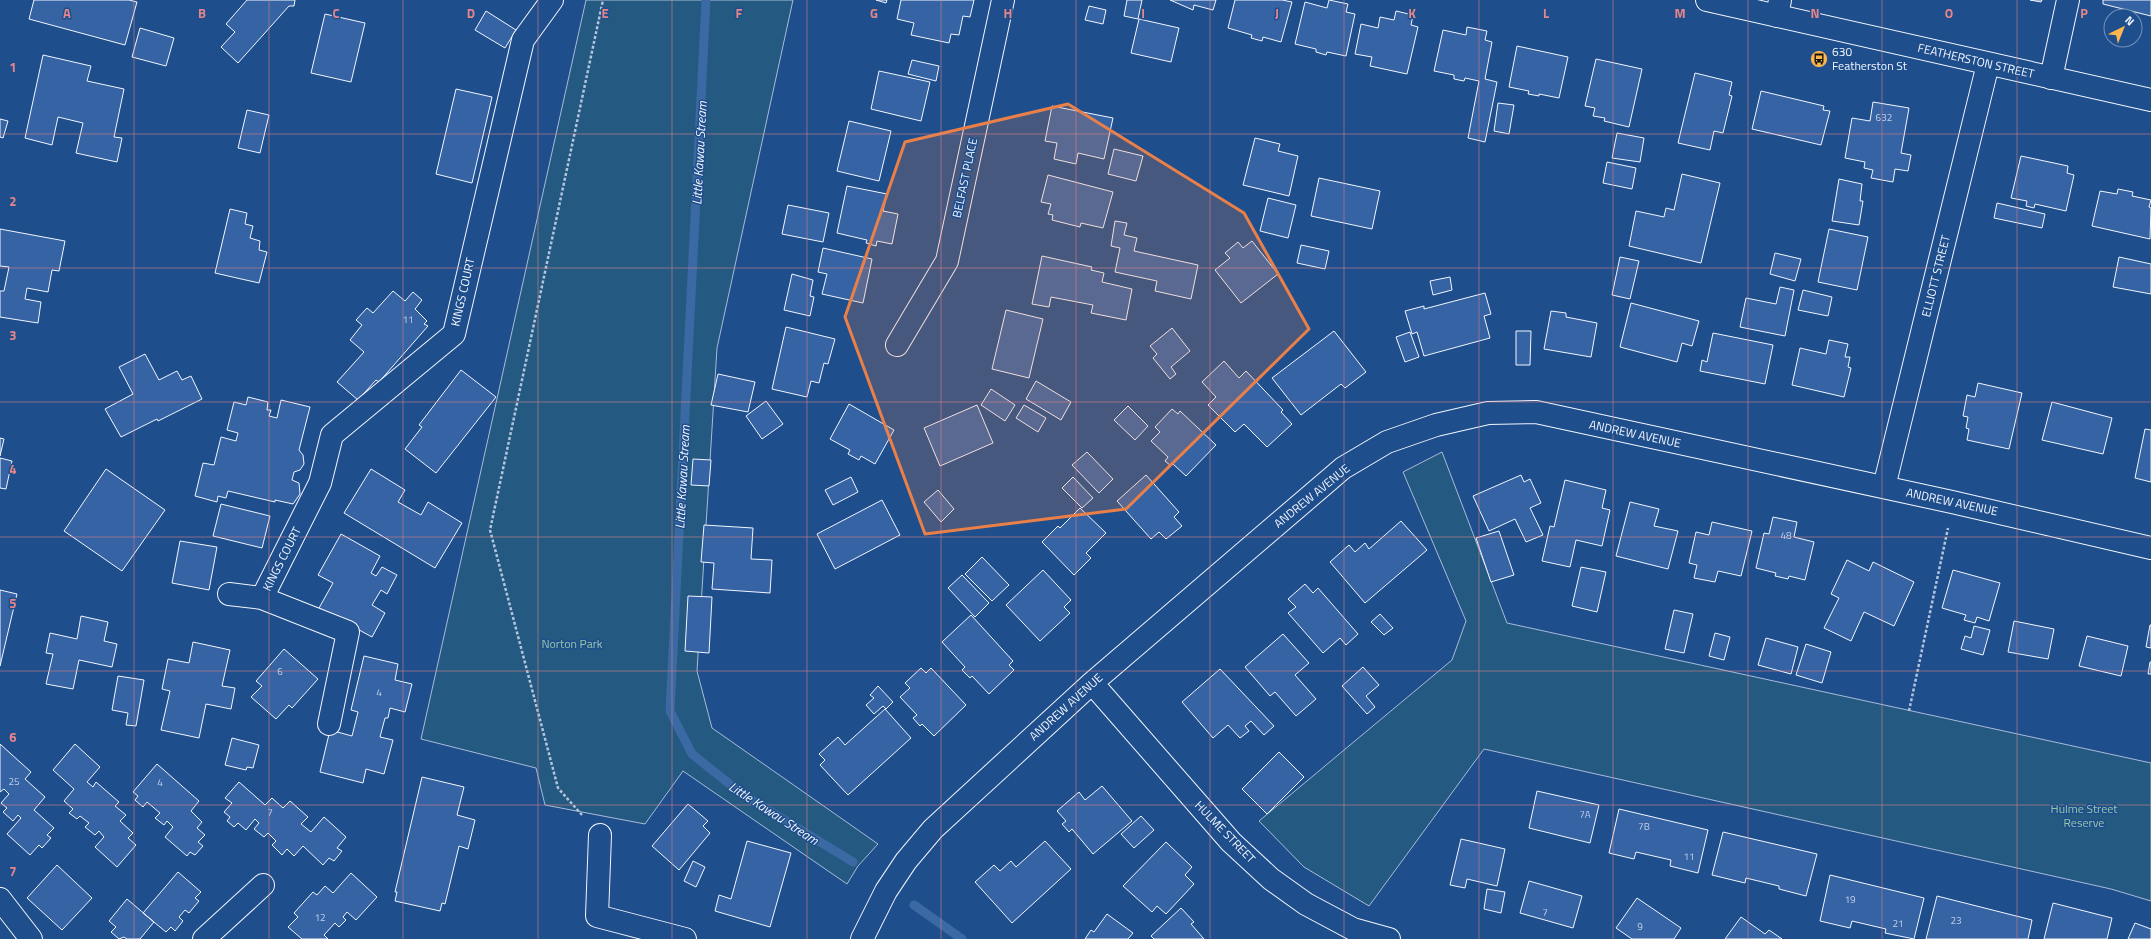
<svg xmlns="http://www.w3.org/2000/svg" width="2151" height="939" viewBox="0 0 2151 939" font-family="'Titillium Web',sans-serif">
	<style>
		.green { fill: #245a82; stroke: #a8bbd7 }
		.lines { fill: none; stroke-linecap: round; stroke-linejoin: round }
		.stream { stroke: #3b69a3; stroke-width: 9 }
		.building { fill: #3563a3; stroke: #f2f6ff }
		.minor-casing { stroke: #f2f6ff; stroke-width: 24 }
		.major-casing { stroke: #f2f6ff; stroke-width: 24 }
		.path { stroke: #b3c4dc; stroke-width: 2.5; stroke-dasharray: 3 2; stroke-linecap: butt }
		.minor { stroke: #1f4e8c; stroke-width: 22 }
		.major { stroke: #1f4e8c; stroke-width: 22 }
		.marked { fill: #ea8049; fill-opacity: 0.2; stroke: #ea8049; stroke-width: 3; stroke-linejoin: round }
		.grid { fill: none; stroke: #e38589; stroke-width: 1; stroke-opacity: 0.55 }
		.labels { text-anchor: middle; stroke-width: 3; stroke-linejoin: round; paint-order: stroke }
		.number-label { font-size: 10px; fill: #c3d1e8 }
		.poi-label { font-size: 12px; fill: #f2f6ff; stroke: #1f4e8c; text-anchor: start }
		.street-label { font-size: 12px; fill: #f2f6ff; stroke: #1f4e8c }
		.park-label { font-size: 12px; fill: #97c8a6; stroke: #1f4e8c }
		.water-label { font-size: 13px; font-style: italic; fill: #f2f6ff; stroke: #1f4e8c }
		.grid-label { font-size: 13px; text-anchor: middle; font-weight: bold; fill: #e38589; stroke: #1f4e8c; stroke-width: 3; stroke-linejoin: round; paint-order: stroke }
	</style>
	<rect width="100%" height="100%" fill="#1f4e8c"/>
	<path class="green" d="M586 0H793L717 348 697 671 712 728 878 844 858 866 847 884 683 771 645 824 545 805 536 768 421 739Z
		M1442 452 1507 623 2151 763V901L2111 889 1484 749 1369 906 1304 867 1259 821 1452 660 1466 621 1403 472Z"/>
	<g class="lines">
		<path class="stream" d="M706 0 670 711 692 754 742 794 853 862
			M914 905 962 939"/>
	</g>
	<path class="building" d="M34 0H129L137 2 125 45 29 19Z
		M247 0H295L294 6H289L238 63 221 47 235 32 226 24Z
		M876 0H887L886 3Z
		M901 0H974L970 17 963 16 959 35 951 34 949 43 911 35 914 23 897 19Z
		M1127 0H1142L1138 19 1124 16Z
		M1170 0H1216L1213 10 1194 5 1193 10Z
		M1235 0H1282L1292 2 1281 42 1263 37 1262 41 1251 38 1252 35 1228 28Z
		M1329 0 1348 4 1346 12 1355 14 1346 56 1327 52 1326 55 1316 52V49L1295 44 1305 2 1327 8Z
		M2030 0H2042L2041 2Z
		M2103 0H2151V16L2103 4Z
		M1089 6 1106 10 1103 24 1085 20Z
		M486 11 516 30 505 48 475 30Z
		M1396 11 1413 15 1411 25 1418 27 1407 74 1370 66 1372 57 1355 54 1361 24 1378 28 1380 17 1394 20Z
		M325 14 365 23 351 82 311 73Z
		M1139 19 1179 28 1171 62 1131 53Z
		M1467 27 1487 31 1485 40 1492 42 1485 79 1497 82 1485 142 1468 138 1479 81 1465 78 1464 81 1454 79V75L1434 71 1443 30 1466 35Z
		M140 28 174 38 166 66 132 57Z
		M1517 46 1568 57 1559 98 1539 94V96L1528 94 1529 91 1509 87Z
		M43 55 91 66 87 81 124 89 114 137 122 138 117 162 76 153 83 123 58 117 52 145 25 138Z
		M1596 59 1642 69 1629 127 1604 121 1605 118 1593 116 1595 108 1585 106Z
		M912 60 939 66 936 81 908 74Z
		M879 71 930 82 921 121 871 109Z
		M1695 73 1732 82 1729 95 1732 96 1723 133 1714 131 1710 150 1678 143Z
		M456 89 492 97 472 183 436 174Z
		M1761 91 1824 106 1823 110 1830 111 1821 145 1752 129Z
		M1873 102 1909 108 1901 153 1911 155 1908 171 1895 169 1893 182 1871 178 1873 170 1864 168 1865 162 1845 158 1852 118 1870 121Z
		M1498 103 1514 105 1509 134 1494 131Z
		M1052 106 1113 118 1104 159 1078 153 1076 164 1054 159 1057 143 1045 141Z
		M247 110 269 115 260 153 238 148Z
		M0 119 8 121 3 138 0 137Z
		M849 121 891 131 879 181 837 171Z
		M1617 133 1644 138 1640 162 1612 158Z
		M1255 138 1280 144 1278 151 1298 156 1289 196 1243 185Z
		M1114 149 1143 156 1136 181 1108 174Z
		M2021 156 2068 166 2067 173 2074 175 2066 211 2035 204 2034 208 2026 206 2027 201 2011 198Z
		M1607 162 1636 168 1632 189 1603 183Z
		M1682 174 1720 183 1701 263 1629 246 1636 211 1664 217 1666 208 1674 210Z
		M1048 175 1113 192 1103 228 1081 223 1080 227 1052 220 1053 215 1048 214 1051 204 1041 202Z
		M1319 178 1380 191 1372 229 1311 216Z
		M1839 179 1862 184 1860 201H1863L1859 225 1832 221Z
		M847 186 887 194 883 211 898 214 892 244 877 241 876 246 866 243 867 240 837 233Z
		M2118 189 2133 192 2132 196 2151 200 2149 207 2151 208 2150 239 2092 226 2100 191 2117 194Z
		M1268 198 1296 205 1288 238 1260 231Z
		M1997 203 2045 214 2042 228 1994 218Z
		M788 205 829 213 823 242 782 234Z
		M230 209 247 213 245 224 253 226 250 238 260 241 259 250 267 252 259 283 215 273Z
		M1115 221 1127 223 1124 235 1137 238 1134 251 1198 265 1191 299 1155 291 1157 281 1115 272 1120 248 1111 246Z
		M0 229 65 241 59 271 52 270 48 292 27 288 25 299 41 302 38 323 0 317V291H4L9 267 0 266Z
		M1829 229 1868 237 1857 290 1818 282Z
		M1252 241 1278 274 1241 303 1215 270 1230 258 1225 253 1238 242 1243 248Z
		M1301 245 1329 251 1325 269 1297 263Z
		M823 248 872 259 863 303 822 294 827 274 818 272Z
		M1775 253 1801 259 1795 281 1770 274Z
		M1042 256 1092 267 1091 270 1104 273 1102 282 1132 289 1126 320 1091 313 1093 305 1051 297 1049 307 1032 304Z
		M1620 257 1639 261 1630 299 1612 295Z
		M2119 257 2151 264V294L2113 287Z
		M792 274 813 280 810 296 814 297 810 316 784 310Z
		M1450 277 1452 290 1433 295 1430 281Z
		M1780 287 1794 290 1785 336 1740 327 1746 298 1776 304Z
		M1803 290 1832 297 1828 316 1798 310Z
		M393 291 405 301 413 292 422 300 415 309 427 321 424 324 428 326 379 382 376 380 358 400 337 382 364 352 350 340 362 325 356 320 367 308 373 313Z
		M1485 293 1491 314 1484 316 1490 338 1424 356 1417 332 1412 334 1405 311 1424 306V309Z
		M1631 303 1699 321 1692 346 1682 343 1677 362 1620 347Z
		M1006 310 1043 319 1029 378 992 369Z
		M1551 311 1566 313V317L1597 323 1591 357 1544 349Z
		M786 327 835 339 828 364 824 363 819 383 811 381 807 397 772 389Z
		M1172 328 1190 351 1171 367 1176 374 1170 379 1153 358 1157 354 1150 346Z
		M1334 331 1366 372 1345 388 1341 384 1301 415 1272 378Z
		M1516 331H1531L1530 365H1516Z
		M1410 332 1419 357 1405 362 1396 337Z
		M1713 333 1773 345 1765 384 1700 371 1702 360 1707 362Z
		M1829 340 1848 344 1845 357H1850L1848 367 1851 368 1844 397 1792 385 1800 348 1826 354Z
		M145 354 159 380 177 371 182 380 191 376 202 399 158 421 157 419 121 437 105 409 133 394 119 367Z
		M1224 361 1239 378 1246 371 1283 410 1281 412 1292 424 1267 447 1244 424 1235 432 1208 405 1216 397 1202 382Z
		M461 370 496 397 436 473 405 449 422 427 419 425Z
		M718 374 755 382 748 412 711 405Z
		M1036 381 1071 402 1061 420 1026 399Z
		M1978 383 2022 393 2009 449 1967 440 1969 429 1966 428 1968 417 1963 416 1967 395 1975 397Z
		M991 389 1015 405 1005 421 981 405Z
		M248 397 268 402 267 410H271L269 416 277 418 281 400 310 407 299 450 303 455 304 464 300 470 294 472 292 480 299 483 300 494 293 504 275 500V502L228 491 226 498 218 496 217 502 195 496 203 463 214 465 221 437 236 441 238 433 227 430 234 402 246 405Z
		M766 401 783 424 762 439 746 416Z
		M2052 402 2112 418 2103 454 2042 440Z
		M849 404 894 430 875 464 861 456 859 460 848 454 850 450 830 439Z
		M977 405 993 443 940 466 924 428Z
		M1024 405 1046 418 1038 432 1016 418Z
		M1128 406 1148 426 1135 440 1114 420Z
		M1172 409 1178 414 1180 411 1216 445 1186 476 1173 464 1171 466 1165 461 1168 457 1151 441 1160 432 1155 427Z
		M2145 429 2151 430V482L2135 478Z
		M0 438 4 439 0 456Z
		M1087 452 1113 479 1099 493 1072 465Z
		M0 458 12 461 6 489 0 488Z
		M693 459 711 460 709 486 691 485Z
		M106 469 165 510 122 571 64 531Z
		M371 469 405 490 398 502 421 515 428 502 462 523 435 568 344 513Z
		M1146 475 1179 512 1174 517 1182 526 1166 539 1159 532 1151 539 1117 501Z
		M1521 475 1524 482 1530 479 1541 503 1530 508 1543 535 1526 542 1515 519 1489 531 1473 496Z
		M851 477 858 492 833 505 825 490Z
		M1073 477 1093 498 1082 508 1062 488Z
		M1565 480 1606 490 1602 508 1610 510 1602 546 1576 540 1570 567 1542 561 1550 526 1554 527Z
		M938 490 954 509 941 522 924 502Z
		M882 500 900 535 835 569 817 534Z
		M1630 502 1659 509 1654 526 1678 531 1668 569 1616 556Z
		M221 504 270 516 262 548 213 536Z
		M1080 508 1106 533 1086 553 1091 558 1074 575 1042 542 1058 526 1060 528Z
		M1773 517 1797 522 1794 537 1814 542 1805 580 1789 576 1788 579 1775 576 1776 573 1756 568 1764 533 1769 534Z
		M1401 521 1427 550 1365 603 1330 562 1349 545 1355 552 1365 543 1369 549Z
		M1712 522 1752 531 1741 576 1718 571 1715 582 1694 578 1697 565 1689 563 1696 532 1709 535Z
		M704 525 753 528 751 559 772 560 770 593 712 589 714 563 701 562Z
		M1499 531 1514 575 1491 582 1476 538Z
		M341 534 380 556 371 573 376 576 382 567 397 575 387 594 381 590 372 605 385 613 372 637 319 608 333 583 318 575Z
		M180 541 217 547 209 590 172 583Z
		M982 557 1009 585 992 601 965 574Z
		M1847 560 1869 571 1873 562 1914 582 1894 626 1864 612 1851 641 1824 628 1839 598 1831 594Z
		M1581 567 1606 572 1597 612 1572 606Z
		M1043 570 1071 600 1064 607 1070 613 1040 641 1006 605Z
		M1953 570 2000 583 1989 621 1977 617 1975 623 1964 620 1966 615 1942 608Z
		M962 575 989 603 975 617 948 588Z
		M1305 584 1313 593 1318 588 1358 634 1346 645 1340 638 1323 653 1288 613 1296 607 1288 599Z
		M0 590 17 594 0 666Z
		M688 596 712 597 709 653 685 651Z
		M1674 610 1693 614 1684 653 1665 649Z
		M1380 614 1393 628 1384 635 1371 622Z
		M971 615 1013 661 1009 665 1014 670 989 694 972 676 970 678 962 670 965 667 942 642Z
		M81 616 108 622 104 641 117 644 112 667 79 660 73 689 46 684 53 654 46 653 50 633 77 639Z
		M2014 621 2054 629 2048 659 2008 652Z
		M2150 625H2151V648L2146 647Z
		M1974 626 1990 630 1983 655 1961 649 1965 636 1971 638Z
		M1715 633 1730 637 1724 660 1709 656Z
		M1283 634 1309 663 1295 675 1316 699 1296 716 1275 692 1270 696 1245 667Z
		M2087 636 2128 646 2121 676 2079 666Z
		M1766 638 1798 647 1791 674 1758 665Z
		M193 642 230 650 222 686 235 688 231 709 206 704 199 738 161 730 170 691 162 689 168 659 189 663Z
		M1806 644 1831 652 1822 683 1796 675Z
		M284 649 318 679 292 708 289 705 276 719 251 697 262 686 256 681Z
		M364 656 398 664 395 680 412 684 405 712 390 708 388 718H385L380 737 393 740 384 774 366 769 363 783 320 772 330 730 352 736 358 712 351 710Z
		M2150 662H2151V674H2148Z
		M1363 667 1379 685 1366 696 1375 707 1367 714 1342 686Z
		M921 668 926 673 931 668 966 705 934 736 922 724 920 726 913 718 917 715 900 697 910 688 905 683Z
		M1220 669 1274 726 1264 735 1251 721 1245 726 1249 731 1240 738 1228 725 1213 738 1182 702Z
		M118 676 144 680 136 726 126 725 128 713 112 710Z
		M878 686 893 702 886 709 883 706 874 714 866 705 874 698 870 695Z
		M885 709 911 738 848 795 820 765 825 760 819 754 838 737 845 745Z
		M232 738 259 745 253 768 247 767 246 770 225 765Z
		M0 744 31 772 25 779 45 797 34 810 54 828 47 835 51 838 42 848 39 845 30 855 7 834 21 818 18 815 13 821 3 812 7 808 1 803 9 794 4 789 0 792Z
		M75 744 100 767 87 782 93 787 96 782 119 802 115 806 126 815 120 821 133 833 128 838 136 845 117 867 95 847 104 837 99 831 95 835 85 827 89 823 80 816 77 819 69 813 73 809 64 801 74 789 53 770Z
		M1279 752 1304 777 1267 814 1242 789Z
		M157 764 199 801 191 811 202 822 197 828 205 835 198 842 203 846 195 855 190 852 187 856 165 837 173 827 167 821 164 825 155 818 160 813 147 802 143 807 135 800 138 796 133 792Z
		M422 777 464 787 457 815 475 820 468 849 459 846 445 904 442 903 440 911 395 901 397 892H395Z
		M239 782 265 805 272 798 283 808 290 801 308 817 301 824 311 832 324 817 346 837 337 848 342 851 334 861 329 858 323 865 303 846 294 856 287 849 282 855 272 845 276 841 268 833 264 837 254 829 259 823 255 819 246 830 238 823 234 827 227 821 230 817 224 812 232 803 225 798Z
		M1102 786 1132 821 1093 854 1072 829 1069 832 1062 824 1066 821 1057 811 1079 792 1085 800Z
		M1537 791 1599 805 1590 843 1529 828Z
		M688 804 708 821 703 826 710 833 679 870 652 846Z
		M1619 809 1708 830 1698 873 1670 866 1671 860 1636 852 1634 859 1609 853Z
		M1141 816 1154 830 1134 848 1121 834Z
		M1723 832 1817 854 1806 896 1779 889V886L1746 878 1745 883 1712 875Z
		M1461 839 1505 849 1497 886 1467 879 1465 888 1450 885Z
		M747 841 791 853 770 927 715 911 719 895 731 899Z
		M1045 841 1071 869 1012 923 975 882 994 865 1000 871 1011 861 1016 867Z
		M1166 842 1192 867 1185 875 1194 884 1166 914 1157 906 1152 912 1123 886Z
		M693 861 705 867 696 887 684 881Z
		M57 865 92 898 62 930 27 898Z
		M178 872 201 892 195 898 199 901 189 913 185 910 179 917 183 921 175 931 171 927 166 932 143 913Z
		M351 873 377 897 356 920 347 912 343 917 346 920 339 927 335 923 324 935 328 939H302L288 927 298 917 294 913 313 892 317 895 325 886 333 893Z
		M1830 875 1924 898 1914 939 1885 933 1886 929 1852 921 1850 928 1820 921Z
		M1529 881 1582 896 1573 928 1520 913Z
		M1487 889 1505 892 1501 913 1484 909Z
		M1937 896 2032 920 2028 939H1926Z
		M1637 898 1681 928 1674 939H1632L1616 928Z
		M127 899 154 922 140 939H127L124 937 119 939 111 932 116 927 109 921Z
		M2053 903 2112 918 2107 939H2044Z
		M1181 908 1194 922 1191 924 1204 939H1154L1151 936Z
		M1107 914 1133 933 1128 939H1085L1091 930 1094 932Z
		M1741 917 1765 934 1769 930 1782 939H1725Z
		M2135 923 2151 929V939H2128Z"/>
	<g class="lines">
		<g class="minor-casing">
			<path id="minor" d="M1777 16 1780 0
				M2051 78 2068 0
				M897 345 947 261 1003 0
				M1884 487 1988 64
				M229 594 262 598 348 632 329 724
				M262 598 320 483 332 435 454 334 523 40 552 0
				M1092 683 1231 842 1271 879 1306 904 1353 929 1389 939
				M600 835 597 916 685 939
				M0 899 31 939
				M204 939 263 885
				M862 939 886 891 906 861 933 829 1092 683 1343 468 1387 442 1436 425 1488 413 1536 412 1952 502 2151 548"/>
		</g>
		<g class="major-casing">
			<path id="major" d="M1707 0 2151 100"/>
		</g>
		<path class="path" d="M1909 711 1948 528
			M582 815 558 788 490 530 603 0"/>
		<use href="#minor" class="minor"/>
		<use href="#major" class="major"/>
	</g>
	<path class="marked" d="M1068 104 1244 213 1309 329 1126 509 925 534 845 317 905 142Z"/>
	<path class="grid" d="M134 0V939M269 0V939M403 0V939M538 0V939M672 0V939M807 0V939M941 0V939M1076 0V939M1210 0V939M1344 0V939M1479 0V939M1613 0V939M1748 0V939M1882 0V939M2017 0V939M0 134H2151M0 268H2151M0 402H2151M0 537H2151M0 671H2151M0 805H2151"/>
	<defs>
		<g id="bus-disc" transform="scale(0.9)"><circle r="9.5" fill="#ffb74d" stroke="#1f4e8c"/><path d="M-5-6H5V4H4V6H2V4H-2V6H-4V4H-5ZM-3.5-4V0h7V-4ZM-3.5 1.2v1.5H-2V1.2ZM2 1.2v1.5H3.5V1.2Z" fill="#111"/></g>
	</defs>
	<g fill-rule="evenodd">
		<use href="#bus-disc" x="1819" y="59"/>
	</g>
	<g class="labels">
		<g class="number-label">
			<text x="1884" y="121">632</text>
			<text x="408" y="323">11</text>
			<text x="1786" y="539">48</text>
			<text x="280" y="675">6</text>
			<text x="379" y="696">4</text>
			<text x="14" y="785">25</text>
			<text x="160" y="786">4</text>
			<text x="270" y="816">7</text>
			<text x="1585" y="818">7A</text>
			<text x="1644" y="830">7B</text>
			<text x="1689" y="860">11</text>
			<text x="1850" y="903">19</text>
			<text x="1545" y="916">7</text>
			<text x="320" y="921">12</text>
			<text x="1956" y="924">23</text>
			<text x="1898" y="927">21</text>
			<text x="1640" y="930">9</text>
		</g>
		<g class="poi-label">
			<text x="1832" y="56">630<tspan x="1832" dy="14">Featherston St</tspan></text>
		</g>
		<g class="street-label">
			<text transform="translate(1976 61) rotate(13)" y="4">FEATHERSTON STREET</text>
			<text transform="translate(965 178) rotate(-78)" y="4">BELFAST PLACE</text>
			<text transform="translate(1936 276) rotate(-76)" y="4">ELLIOTT STREET</text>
			<text transform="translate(463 292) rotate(-77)" y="4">KINGS COURT</text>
			<text transform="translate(1635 434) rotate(12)" y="4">ANDREW AVENUE</text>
			<text transform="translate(1312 496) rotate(-39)" y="4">ANDREW AVENUE</text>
			<text transform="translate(1952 502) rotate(12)" y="4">ANDREW AVENUE</text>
			<text transform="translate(282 559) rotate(-63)" y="4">KINGS COURT</text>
			<text transform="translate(1066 707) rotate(-42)" y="4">ANDREW AVENUE</text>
			<text transform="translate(1225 832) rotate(46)" y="4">HULME STREET</text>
		</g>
		<g class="park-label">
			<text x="572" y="648">Norton Park</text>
			<text x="2084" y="813">Hulme Street<tspan x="2084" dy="14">Reserve</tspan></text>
		</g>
		<g class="water-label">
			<text transform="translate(699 153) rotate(-87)" y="5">Little Kawau Stream</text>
			<text transform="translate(682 477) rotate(-87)" y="5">Little Kawau Stream</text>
			<text transform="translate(774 813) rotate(33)" y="5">Little Kawau Stream</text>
		</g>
	</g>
	<g class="grid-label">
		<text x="67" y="18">A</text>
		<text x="202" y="18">B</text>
		<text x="336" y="18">C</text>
		<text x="471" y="18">D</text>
		<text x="605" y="18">E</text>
		<text x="739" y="18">F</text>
		<text x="874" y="18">G</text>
		<text x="1008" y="18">H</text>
		<text x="1143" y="18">I</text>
		<text x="1277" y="18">J</text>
		<text x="1412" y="18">K</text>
		<text x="1546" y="18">L</text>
		<text x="1680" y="18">M</text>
		<text x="1815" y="18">N</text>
		<text x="1949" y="18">O</text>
		<text x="2084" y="18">P</text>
		<text x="13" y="72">1</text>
		<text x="13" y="206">2</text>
		<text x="13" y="340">3</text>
		<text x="13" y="474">4</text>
		<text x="13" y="608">5</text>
		<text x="13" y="742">6</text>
		<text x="13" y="876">7</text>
	</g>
	<g transform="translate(2123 28) rotate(43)"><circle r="19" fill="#1f4e8c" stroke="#7391ba"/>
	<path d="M0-3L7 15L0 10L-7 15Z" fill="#ffb74d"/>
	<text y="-6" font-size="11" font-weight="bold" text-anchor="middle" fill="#f2f6ff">N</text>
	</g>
</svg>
